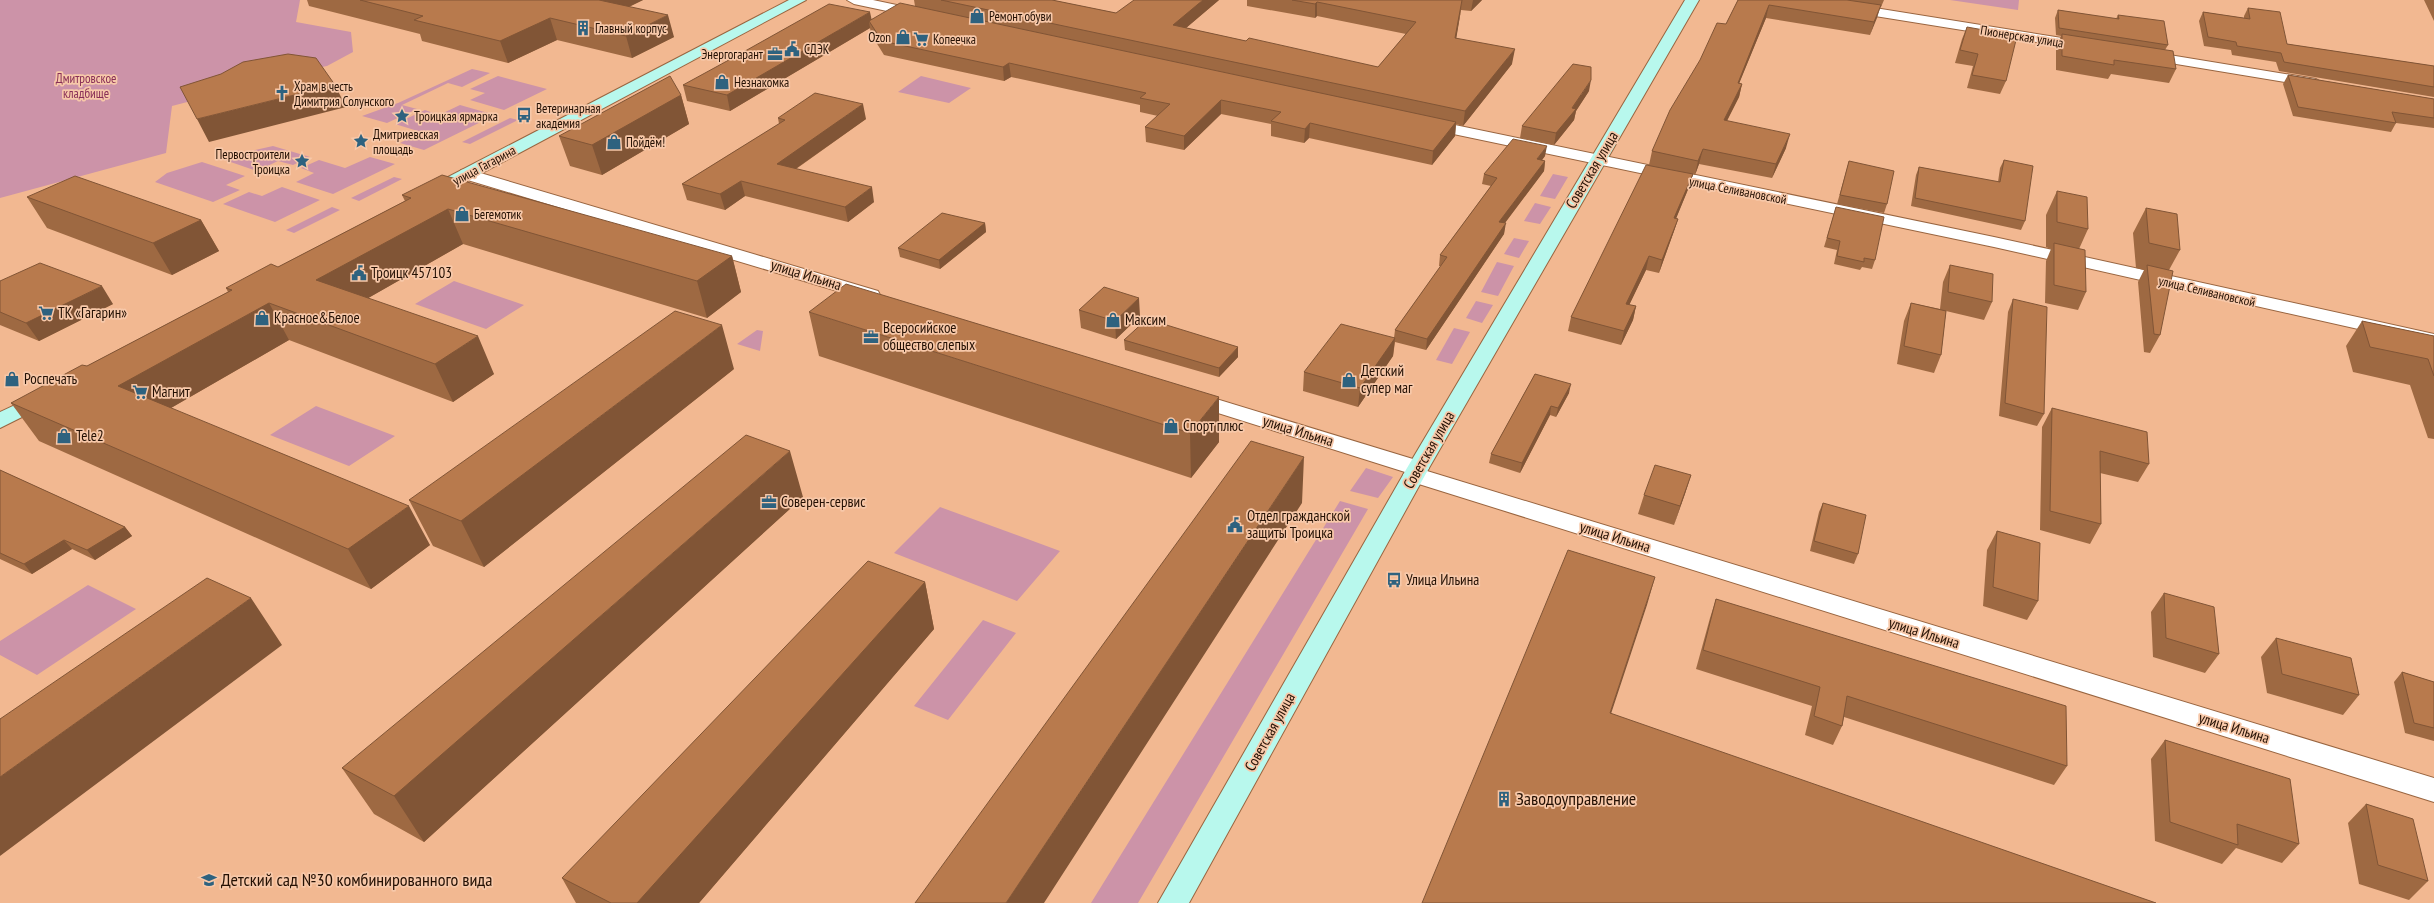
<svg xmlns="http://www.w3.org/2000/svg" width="2434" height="903" viewBox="0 0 2434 903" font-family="'PT Sans Narrow',sans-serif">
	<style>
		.green { fill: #cc93a8 }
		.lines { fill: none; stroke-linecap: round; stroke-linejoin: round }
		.street-casing { stroke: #996540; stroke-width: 2 }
		.secondary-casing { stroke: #996540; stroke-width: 2 }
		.street { fill: #fff; fill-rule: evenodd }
		.secondary { fill: #b8f8ed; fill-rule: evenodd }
		.wall { fill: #9e6942 }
		.shaded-wall { fill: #815536 }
		.building { fill: #b87a4d; stroke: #815536 }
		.labels { text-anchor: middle; stroke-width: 3.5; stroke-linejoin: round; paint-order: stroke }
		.far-poi-label { font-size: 13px; fill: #241003; stroke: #f7c8a9; text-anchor: start }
		.far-street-label { font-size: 13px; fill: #241003; stroke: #f7c8a9 }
		.far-park-label { font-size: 13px; fill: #882e57; stroke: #f7c8a9 }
		.street-label { font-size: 15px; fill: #241003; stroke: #f7c8a9 }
		.poi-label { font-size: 15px; fill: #241003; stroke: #f7c8a9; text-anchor: start }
		.near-poi-label { font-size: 18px; fill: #241003; stroke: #f7c8a9; text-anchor: start }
	</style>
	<rect width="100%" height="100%" fill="#f2b891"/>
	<path class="green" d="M0 0H300L296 22 351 32 353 52 327 66 243 83 214 95 172 106 166 153 0 198Z
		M1950 0H2019L2018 10Z
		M472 69 490 73 462 87 448 83 402 105 417 109 387 123 362 116 398 103Z
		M498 76 547 89 504 110 470 100 485 93 470 89Z
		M921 76 971 88 949 103 898 92Z
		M460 105 495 115 424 150 400 143 421 132 395 124 425 110 439 115Z
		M510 118 518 120 470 144 462 142Z
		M273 146 310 157 293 165 278 161 257 171 219 158Z
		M370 157 395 164 333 194 296 182 314 173 301 168 319 160 345 168Z
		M202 162 245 176 226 185 240 190 213 202 155 182 167 173Z
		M1553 174 1568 177 1555 199 1540 196Z
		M394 177 402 179 359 201 351 198Z
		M282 187 320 200 275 222 223 204 249 192 262 196Z
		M1535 203 1551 207 1540 224 1524 221Z
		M332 207 340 210 294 233 286 230Z
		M1514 238 1529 241 1519 258 1504 254Z
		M1497 262 1514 266 1498 296 1481 292Z
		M454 281 524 305 486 329 415 304Z
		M1476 301 1493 305 1482 323 1466 318Z
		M1454 328 1470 332 1452 364 1436 360Z
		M757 330 763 331 760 351 737 344Z
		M316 406 395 436 349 466 270 435Z
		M1366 468 1393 477 1378 498 1350 491Z
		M1340 501 1368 509 1138 903H1091Z
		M940 507 1060 551 1017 601 894 553Z
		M88 585 136 609 37 675 0 655V641Z
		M983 620 1016 633 948 720 914 706Z"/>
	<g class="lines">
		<g class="street-casing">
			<path id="street" d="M847 0H873L925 11 927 14 920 18 854 4Z
				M1793 0H1825L2087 42 2094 46 2087 50 1800 4Z
				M2145 51 2316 79 2323 83 2316 87 2140 58 2138 55 2140 52Z
				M1426 119 1994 237 2434 334V346L1994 247 1420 127 1418 124 1420 121Z
				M467 169 878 291 880 295 878 299H864L461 178 459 174 461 170Z
				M1190 391 1426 463 1429 468 1427 471 2434 778V802L1406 480 1403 475 1405 472 1183 402 1180 397 1183 392Z"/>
		</g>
		<g class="secondary-casing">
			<path id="secondary" d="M789 0H806L437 197H425L423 193 425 189Z
				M1685 0H1699L1429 468 1189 903H1158L1407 468Z
				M43 392 50 393 53 398 50 403 0 428V412Z"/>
		</g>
		<use href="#street" class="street"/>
		<use href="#secondary" class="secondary"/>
	</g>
	<path class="wall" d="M307 0H643L629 7 674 37 632 58 557 40 508 63 422 41 420 34 309 6Z
		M914 0H1052L1116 13 1219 0 1186 28 1246 41 1378 67 1406 34 1317 16 1315 18 1247 6V0H1482L1471 11 1461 10 1456 38 1512 64 1463 126 1456 124 1455 136 1432 165 1309 138 1304 143 1271 136V124L1221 114 1184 150 1146 142 1145 127 1158 116 1140 112V105L1011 77 1004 81 884 55 871 34 870 28 730 111 687 101 683 85 872 19 915 6Z
		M1738 0H1884L1881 7H1880L1870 35 1766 18 1739 83 1742 84 1739 97 1727 121 1786 148 1772 178 1699 164 1695 175 1693 174 1689 187 1676 218 1678 219 1674 231 1659 273 1646 270 1629 305 1636 306 1633 320 1621 345 1568 331 1571 317 1649 165 1652 151 1726 24Z
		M2424 0H2434V21Z
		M2248 8 2287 44 2434 66V97L2279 71 2276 62 2232 55 2231 50 2204 46 2199 21 2203 12 2244 18V16Z
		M2058 10 2116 19 2118 15 2168 45 2165 50 2176 69 2169 83 2111 74 2108 79 2056 70V47L2061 36 2056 35 2055 18Z
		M1967 27 2006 81 2000 94 1967 88 1973 66 1955 63 1962 39Z
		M2288 75 2434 99V128L2396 123 2391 132 2293 116 2283 84Z
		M1589 91 1576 111 1574 120 1554 145 1520 138 1522 126Z
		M681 95 689 124 602 175 570 166 559 136Z
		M778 118 866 119 796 169 874 202 848 222 745 196 725 210 687 200 682 184 779 124Z
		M1545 156 1542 160 1545 161 1544 171 1505 223 1504 234 1426 350 1395 342 1393 356 1358 407 1303 391 1304 372 1394 338 1395 330 1441 266H1439L1440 255 1491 186 1482 184 1484 174Z
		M2004 160 2025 221 2021 230 1911 206 1916 175 1919 167 1998 182 2000 168Z
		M1849 161 1887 204 1884 213 1837 204Z
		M2057 191 2088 229 2079 249 2086 292 2078 310 2045 303 2046 261 2051 249 2046 247V215Z
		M402 195 732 256 741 292 707 318 463 244 368 298 494 374 453 402 289 340 171 408 430 545 371 589 39 441 11 403 87 366 228 292 226 288 278 267 405 201Z
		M27 197 201 220 219 251 172 275 47 228Z
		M1836 207 1875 260 1872 269 1862 267 1860 270 1834 264 1837 250 1824 247Z
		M2146 208 2180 250 2169 270 2160 335 2150 353 2144 352 2138 282 2144 270 2136 268 2133 233Z
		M985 223 986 232 940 269 900 257 898 248Z
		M1950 265 1992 302 1984 320 1946 311 1941 355 1934 373 1897 364 1904 321 1911 303 1940 309 1943 282Z
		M0 281 113 304 39 341 0 325Z
		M2013 299 2044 414 2037 426 1999 416 2008 312Z
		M1079 310 1140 316 1116 339 1081 328Z
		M809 312 1219 442 1191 478 819 356Z
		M2362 321 2434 336V439L2428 438 2410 385 2353 372 2346 346Z
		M1124 340 1238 357 1219 377 1125 350Z
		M734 369 484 567 433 546 409 500Z
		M1535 374 1569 393 1556 417 1550 415 1520 473 1489 463 1491 454Z
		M2052 408 2149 464 2138 482 2100 473 2101 524 2090 544 2040 530 2042 427Z
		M0 470 125 527 132 536 95 560 72 549 32 574 0 559Z
		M1691 475 1674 525 1638 514 1644 495Z
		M803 497 424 842 374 814 342 768Z
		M1823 503 1858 554 1854 564 1810 551 1819 512Z
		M1997 531 2038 601 2027 620 1983 606 1987 550Z
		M925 582 934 629 699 903H576L562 878Z
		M2164 593 2219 654 2205 673 2153 657 2151 612Z
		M1716 599 2067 766 2054 785 1844 717 1842 726 1833 745 1805 735 1812 706 1696 669 1710 618Z
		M2276 638 2359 695 2343 715 2267 693 2261 657Z
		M2402 672 2434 682V741L2405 733 2394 682Z
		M2165 740 2299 844 2282 863 2236 848 2222 864 2155 841 2151 759Z
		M2366 804 2428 881 2409 900 2359 884 2348 823Z"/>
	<path class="shaded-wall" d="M595 0H643L601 20Z
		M1203 0H1219L1173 39V25Z
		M1463 0 1461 10 1454 52 1455 38Z
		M1473 0H1482L1471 11Z
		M1317 2V16L1315 18V4Z
		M1769 5 1766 18 1734 96 1738 83Z
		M1881 5 1877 18 1870 35 1874 22Z
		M870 12 873 26 869 21 870 28 730 111 727 95Z
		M668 15 674 37 632 58 626 36Z
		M550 18 557 40 508 63 500 41Z
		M1515 49 1512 64 1463 126 1465 111Z
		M1009 63 1011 77 1004 81 1003 67Z
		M1591 80 1589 91 1576 111 1574 120 1554 145 1556 133Z
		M1742 84 1739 97 1720 134 1724 120Z
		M335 85 346 107 209 142 197 119Z
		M681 95 689 124 602 175 592 145Z
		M1221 100V114L1184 150V136Z
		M863 104 866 119 781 179 777 164Z
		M1456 122 1455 136 1432 165 1433 151Z
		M1310 123 1309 138 1304 143 1305 129Z
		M1790 134 1786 148 1772 178 1776 164Z
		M1547 146 1545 156 1535 169 1537 159Z
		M1703 149 1699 164 1695 175 1698 161Z
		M1545 161 1544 171 1498 232 1499 222Z
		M1693 174 1689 187 1671 231 1674 218Z
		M741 181 745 196 725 210 720 194Z
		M872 187 874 202 848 222 845 207Z
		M448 209 463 244 335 317 316 280Z
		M1678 219 1674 231 1659 273 1662 260Z
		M201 220 219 251 172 275 153 243Z
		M985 223 986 232 940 269 939 260Z
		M1506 223 1504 234 1426 350 1427 339Z
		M732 256 741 292 707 318 697 281Z
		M1649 256 1646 270 1623 318 1626 304Z
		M102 286 113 304 39 341 26 323Z
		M1139 298 1140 316 1116 339 1115 321Z
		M269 303 289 340 143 424 118 386Z
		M1636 306 1633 320 1621 345 1624 331Z
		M722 325 734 369 484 567 461 521Z
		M478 336 494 374 453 402 435 364Z
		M1395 338 1393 356 1358 407 1360 388Z
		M1238 347V357L1219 377V368Z
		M1571 384 1569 393 1556 417 1558 408Z
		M1219 397V442L1191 478 1190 433Z
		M1551 406 1550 415 1520 473 1522 463Z
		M790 451 803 497 424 842 394 796Z
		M1304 457 1302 503 1044 903H1006Z
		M1691 475 1685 494 1674 525 1680 506Z
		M409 506 430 545 371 589 348 549Z
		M125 527 132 536 95 560 87 550Z
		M64 540 72 549 32 574 24 564Z
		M1655 577 1647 605 1602 741 1610 713Z
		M925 582 934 629 699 903H637Z
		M251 598 282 645 0 856V777Z"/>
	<path class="building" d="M360 0H599L668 15 626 36 550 18 500 41 414 20 423 16Z
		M941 0H1052L1116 13 1134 0H1203L1173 25 1246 41 1249 38 1378 67 1416 22 1317 2 1315 4 1292 0H1462L1455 38 1515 49 1465 111Z
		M1738 0H1847L1881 5 1874 22 1769 5 1738 83 1742 84 1724 120 1790 134 1776 164 1703 149 1698 161 1652 151 1670 110 1700 60 1717 23 1726 24Z
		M900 3 1456 122 1433 151 1310 123 1305 129 1271 121 1281 112 1221 100 1184 136 1145 127 1170 104 1140 98 1146 93 1009 63 1003 67 882 41 869 21Z
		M829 4 870 12 727 95 683 85 738 55Z
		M2248 8 2280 12 2287 44 2434 66V87L2284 62 2281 53 2237 46 2236 42 2208 37 2203 12 2250 19Z
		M2058 10 2119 19 2118 15 2164 21 2168 45 2059 28Z
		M1967 27 2017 36 2006 81 1972 75 1978 54 1960 50Z
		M2062 34 2173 51 2176 69 2114 60V65L2062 56Z
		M288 54 316 58 335 85 197 119 180 87 221 74 243 62Z
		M1573 64 1591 67V80L1572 108 1576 109 1556 133 1522 126Z
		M2288 75 2434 99V118L2392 112 2396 123 2298 107Z
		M670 76 681 95 592 145 559 136Z
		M815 93 863 104 777 164 872 187 845 207 741 181 720 194 682 184 785 120 778 118Z
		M1513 139 1547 146 1537 159 1545 161 1499 222 1506 223 1427 339 1395 330 1447 257 1440 255 1497 178 1484 174Z
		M2004 160 2033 166 2025 221 1915 198 1919 167 2000 182Z
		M1849 161 1894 171 1887 204 1840 195Z
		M1646 165 1693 174 1674 218 1678 219 1662 260 1649 256 1626 304 1636 306 1624 331 1571 317Z
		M442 175 732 256 697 281 448 209 316 280 478 336 435 364 269 303 118 386 409 506 348 549 11 403 82 365 87 366 232 290 226 288 271 264 278 267 411 198 402 195Z
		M75 176 201 220 153 243 27 197Z
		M2057 191 2087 197 2088 229 2057 222Z
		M1836 207 1884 217 1875 260 1864 258V262L1837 256 1840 241 1827 238Z
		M2146 208 2177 214 2180 250 2149 243Z
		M942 213 985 223 939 260 898 248Z
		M2054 243 2085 250 2086 292 2054 285Z
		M40 263 102 286 26 323 0 312V281Z
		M1950 265 1993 274 1992 302 1948 292Z
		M2147 265 2173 271 2160 335 2154 334Z
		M846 284 1219 397 1190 433 809 312Z
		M1104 287 1139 298 1115 321 1079 310Z
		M2013 299 2047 307 2044 414 2005 403Z
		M1911 303 1946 311 1941 355 1904 346Z
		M675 311 722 325 461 521 409 500Z
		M1147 319 1238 347 1219 368 1124 340Z
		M2362 321 2434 336V376L2428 359 2370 347Z
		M1341 324 1395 338 1360 388 1304 372Z
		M1535 374 1571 384 1558 408 1551 406 1522 463 1491 454Z
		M2052 408 2147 432 2149 464 2100 451 2101 524 2050 511Z
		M746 435 790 451 394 796 342 768Z
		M1251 441 1304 457 1006 903H915Z
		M1655 465 1691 475 1680 506 1644 495Z
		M0 470 125 527 87 550 64 540 24 564 0 553Z
		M1823 503 1866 515 1858 554 1814 541Z
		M1997 531 2040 543 2038 601 1993 587Z
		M1568 550 1655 577 1610 713 2156 903H1422Z
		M868 561 925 582 637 903H611L562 878Z
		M207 578 251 598 0 777V719Z
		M2164 593 2214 607 2219 654 2166 638Z
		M1716 599 2066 706 2067 766 1847 696 1842 726 1814 716 1820 687 1703 650Z
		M2276 638 2351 658 2359 695 2282 674Z
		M2402 672 2434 682V728L2414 723Z
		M2165 740 2290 779 2299 844 2237 824 2238 845 2170 822Z
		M2366 804 2413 819 2428 881 2378 865Z"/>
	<defs>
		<g id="shop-bare" transform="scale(1.2)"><path d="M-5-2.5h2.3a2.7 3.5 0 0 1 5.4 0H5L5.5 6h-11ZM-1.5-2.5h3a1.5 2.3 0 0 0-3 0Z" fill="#2e627f" stroke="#f7c8a9" stroke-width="2.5" paint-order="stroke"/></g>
		<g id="building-bare" transform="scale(1.2)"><path d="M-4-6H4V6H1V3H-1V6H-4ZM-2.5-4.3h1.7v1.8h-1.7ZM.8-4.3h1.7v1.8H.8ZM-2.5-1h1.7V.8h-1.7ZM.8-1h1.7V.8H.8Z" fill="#2e627f" stroke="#f7c8a9" stroke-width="2.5" paint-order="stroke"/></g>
		<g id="supermarket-bare" transform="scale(1.2)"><path d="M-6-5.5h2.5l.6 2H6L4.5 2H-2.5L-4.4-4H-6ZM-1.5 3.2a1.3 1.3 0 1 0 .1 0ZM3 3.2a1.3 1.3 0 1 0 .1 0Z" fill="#2e627f" stroke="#f7c8a9" stroke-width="2.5" paint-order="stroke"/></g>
		<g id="civic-bare" transform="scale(1.2)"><path d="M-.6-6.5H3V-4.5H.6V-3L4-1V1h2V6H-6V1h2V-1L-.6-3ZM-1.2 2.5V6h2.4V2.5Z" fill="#2e627f" stroke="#f7c8a9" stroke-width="2.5" paint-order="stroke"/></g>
		<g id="office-bare" transform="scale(1.2)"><path d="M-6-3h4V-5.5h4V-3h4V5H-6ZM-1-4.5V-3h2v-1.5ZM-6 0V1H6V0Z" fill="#2e627f" stroke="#f7c8a9" stroke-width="2.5" paint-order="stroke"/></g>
		<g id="church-bare" transform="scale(1.2)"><path d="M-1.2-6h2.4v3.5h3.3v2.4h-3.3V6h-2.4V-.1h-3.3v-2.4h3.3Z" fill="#2e627f" stroke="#f7c8a9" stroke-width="2.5" paint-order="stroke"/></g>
		<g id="bus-bare" transform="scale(1.2)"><path d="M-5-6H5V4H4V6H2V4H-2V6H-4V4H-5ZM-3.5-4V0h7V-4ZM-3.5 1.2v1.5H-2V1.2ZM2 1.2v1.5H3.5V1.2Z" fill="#2e627f" stroke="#f7c8a9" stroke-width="2.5" paint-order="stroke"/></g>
		<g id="sight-bare" transform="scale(1.2)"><path d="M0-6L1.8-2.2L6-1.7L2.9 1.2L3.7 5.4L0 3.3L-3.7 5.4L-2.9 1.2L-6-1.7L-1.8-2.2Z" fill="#2e627f" stroke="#f7c8a9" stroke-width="2.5" paint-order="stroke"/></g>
		<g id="school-bare" transform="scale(1.2)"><path d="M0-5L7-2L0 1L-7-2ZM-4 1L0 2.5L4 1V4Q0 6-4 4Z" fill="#2e627f" stroke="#f7c8a9" stroke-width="2.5" paint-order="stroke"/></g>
	</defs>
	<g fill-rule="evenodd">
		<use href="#shop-bare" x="977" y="16"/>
		<use href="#building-bare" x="583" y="28"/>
		<use href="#shop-bare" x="903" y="37"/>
		<use href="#supermarket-bare" x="921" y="39"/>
		<use href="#civic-bare" x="792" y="49"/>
		<use href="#office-bare" x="775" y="54"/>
		<use href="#shop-bare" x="722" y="82"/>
		<use href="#church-bare" x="282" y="93"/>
		<use href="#bus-bare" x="524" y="115"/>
		<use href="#sight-bare" x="402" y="116"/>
		<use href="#sight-bare" x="361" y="141"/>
		<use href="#shop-bare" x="614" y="142"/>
		<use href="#sight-bare" x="302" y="161"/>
		<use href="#shop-bare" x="462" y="214"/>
		<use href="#civic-bare" x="359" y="273"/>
		<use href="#supermarket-bare" x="46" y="313"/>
		<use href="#shop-bare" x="262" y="318"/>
		<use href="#shop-bare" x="1113" y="320"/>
		<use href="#office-bare" x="871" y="337"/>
		<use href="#shop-bare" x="12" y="379"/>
		<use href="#shop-bare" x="1349" y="380"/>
		<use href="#supermarket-bare" x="140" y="392"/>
		<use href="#shop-bare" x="1171" y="426"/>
		<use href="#shop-bare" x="64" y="436"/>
		<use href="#office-bare" x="769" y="502"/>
		<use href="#civic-bare" x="1235" y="525"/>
		<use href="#bus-bare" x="1394" y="580"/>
		<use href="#building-bare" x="1504" y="799"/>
		<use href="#school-bare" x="209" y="880"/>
	</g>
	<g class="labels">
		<g class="far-poi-label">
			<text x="989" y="21">Ремонт обуви</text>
			<text x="595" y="33">Главный корпус</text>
			<text x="891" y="42" text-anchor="end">Ozon</text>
			<text x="933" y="44">Копеечка</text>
			<text x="804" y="54">СДЭК</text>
			<text x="763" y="59" text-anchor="end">Энергогарант</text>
			<text x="734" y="87">Незнакомка</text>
			<text x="294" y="91">Храм в честь<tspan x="294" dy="15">Димитрия Солунского</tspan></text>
			<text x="536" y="113">Ветеринарная<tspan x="536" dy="15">академия</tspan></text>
			<text x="414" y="121">Троицкая ярмарка</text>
			<text x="373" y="139">Дмитриевская<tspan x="373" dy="15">площадь</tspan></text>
			<text x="626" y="147">Пойдём!</text>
			<text x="290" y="159" text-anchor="end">Первостроители<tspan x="290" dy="15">Троицка</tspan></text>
			<text x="474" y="219">Бегемотик</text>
		</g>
		<g class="far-street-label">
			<text transform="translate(2022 36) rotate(9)" y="5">Пионерская улица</text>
			<text transform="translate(484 165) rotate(-28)" y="5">улица Гагарина</text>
			<text transform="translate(1738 190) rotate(11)" y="5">улица Селивановской</text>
			<text transform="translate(2207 291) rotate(13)" y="5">улица Селивановской</text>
		</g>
		<g class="far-park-label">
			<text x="86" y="83">Дмитровское<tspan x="86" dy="15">кладбище</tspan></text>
		</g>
		<g class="street-label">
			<text transform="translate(1592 170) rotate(-59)" y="5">Советская улица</text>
			<text transform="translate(806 275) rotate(17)" y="5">улица Ильина</text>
			<text transform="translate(1298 431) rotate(17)" y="5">улица Ильина</text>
			<text transform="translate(1429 450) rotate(-60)" y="5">Советская улица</text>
			<text transform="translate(1615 537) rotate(17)" y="5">улица Ильина</text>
			<text transform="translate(1924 633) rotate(17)" y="5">улица Ильина</text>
			<text transform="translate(2234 728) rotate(17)" y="5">улица Ильина</text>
			<text transform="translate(1270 732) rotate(-61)" y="5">Советская улица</text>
		</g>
		<g class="poi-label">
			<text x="371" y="278">Троицк 457103</text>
			<text x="58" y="318">ТК «Гагарин»</text>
			<text x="274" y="323">Красное&amp;Белое</text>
			<text x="1125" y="325">Максим</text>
			<text x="883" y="333">Всеросийское<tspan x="883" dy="17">общество слепых</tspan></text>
			<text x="1361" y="376">Детский<tspan x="1361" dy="17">супер маг</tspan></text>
			<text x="24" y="384">Роспечать</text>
			<text x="152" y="397">Магнит</text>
			<text x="1183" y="431">Спорт плюс</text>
			<text x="76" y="441">Tele2</text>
			<text x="781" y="507">Соверен-сервис</text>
			<text x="1247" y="521">Отдел гражданской<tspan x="1247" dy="17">защиты Троицка</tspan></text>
			<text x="1406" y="585">Улица Ильина</text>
		</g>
		<g class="near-poi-label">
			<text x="1516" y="805">Заводоуправление</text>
			<text x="221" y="886">Детский сад №30 комбинированного вида</text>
		</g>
	</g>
</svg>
